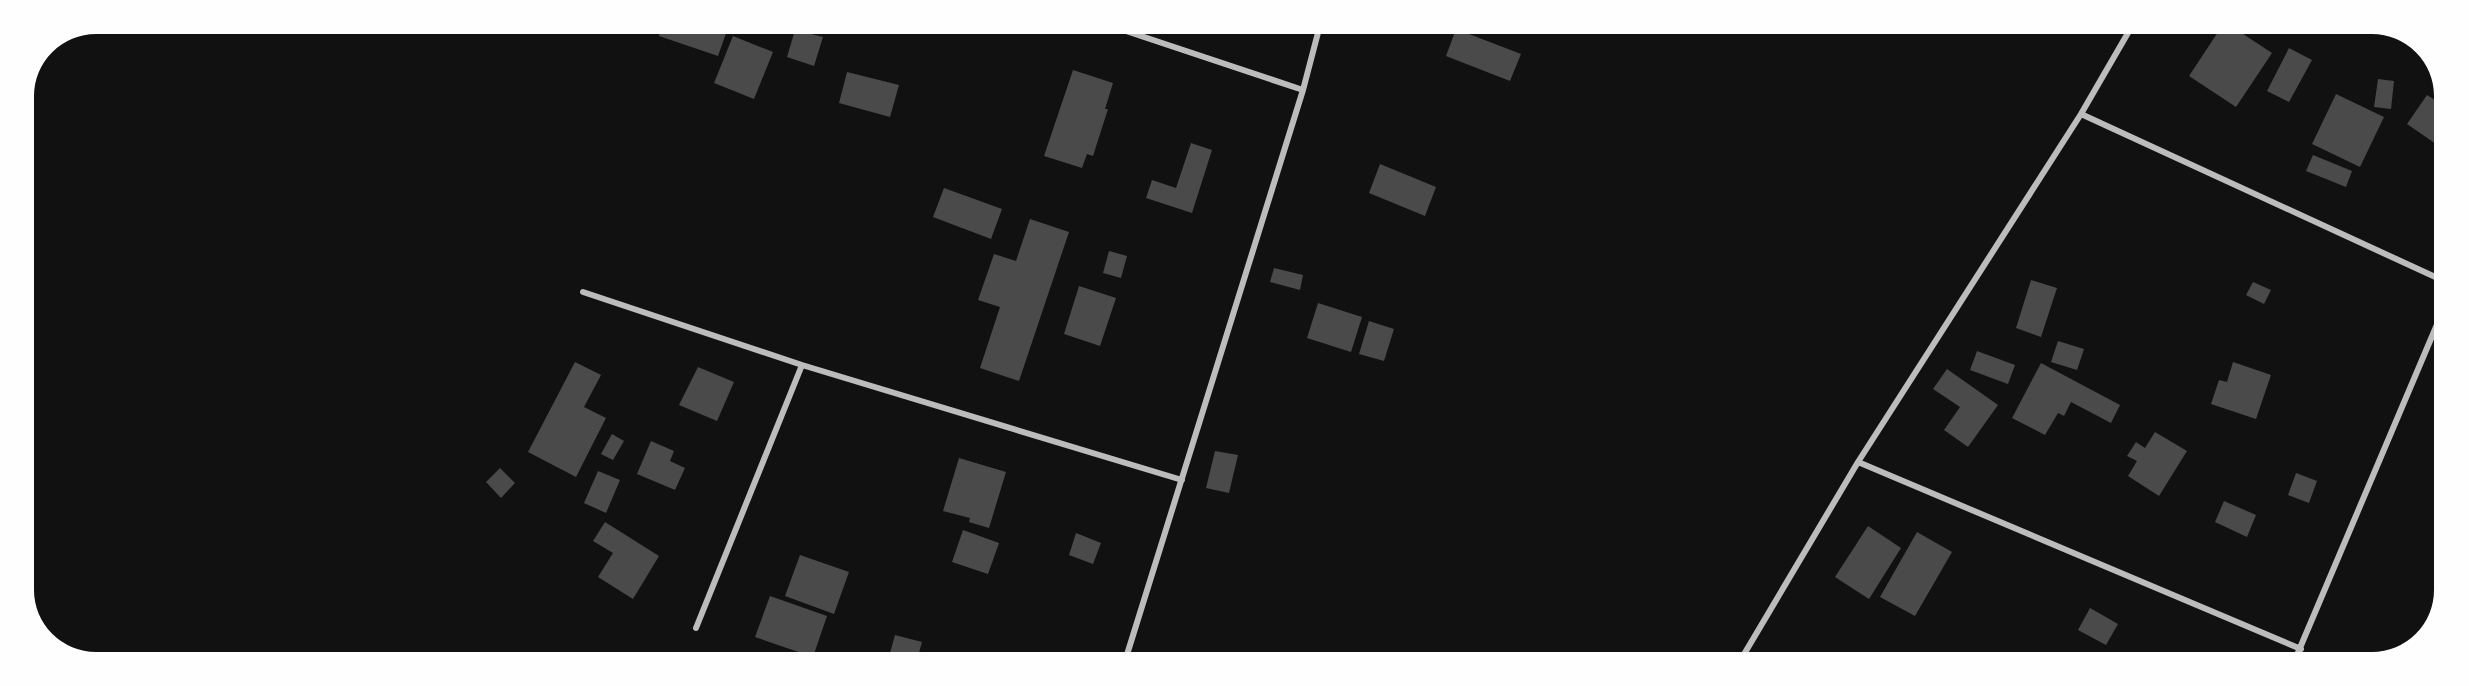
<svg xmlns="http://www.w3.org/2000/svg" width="2469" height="686" viewBox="0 0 2469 686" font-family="'Space Grotesk',sans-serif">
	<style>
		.building { fill: #4a4a4a }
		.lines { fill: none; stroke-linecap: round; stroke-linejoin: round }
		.minor { stroke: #bcbcbc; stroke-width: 6 }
	</style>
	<rect width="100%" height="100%" fill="#111"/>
	<path class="building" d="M662 25H729L718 56 659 36Z
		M2222 26H2231L2272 53 2236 107 2189 76Z
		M1456 29 1521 54 1510 81 1446 56Z
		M795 30 823 37 814 66 787 57Z
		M733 36 773 52 754 99 714 83Z
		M2289 48 2312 60 2289 102 2267 91Z
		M1073 70 1113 83 1105 109H1108L1093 156 1087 154 1082 168 1044 156Z
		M847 72 899 85 890 117 839 103Z
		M2378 79 2394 81 2391 109 2374 107Z
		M2336 94 2384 117 2360 167 2312 144Z
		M2427 95 2445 106V131L2436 144 2407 124Z
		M1191 143 1212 150 1192 213 1146 198 1152 180 1176 188Z
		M2313 155 2352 171 2346 187 2306 171Z
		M1380 164 1436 187 1425 216 1369 193Z
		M944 188 1002 209 991 239 933 217Z
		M1030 219 1069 232 1019 381 980 368 1000 307 978 300 994 254 1016 261Z
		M1109 251 1127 256 1121 278 1103 273Z
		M1274 268 1303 275 1300 290 1270 282Z
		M2031 280 2057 288 2041 337 2016 328Z
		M2253 282 2271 290 2264 304 2246 295Z
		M1079 286 1116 298 1100 346 1064 334Z
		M1318 303 1362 317 1351 352 1307 338Z
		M1369 321 1394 329 1384 361 1359 354Z
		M2058 341 2084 349 2077 370 2051 362Z
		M1977 351 2015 365 2008 384 1970 370Z
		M575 362 601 375 584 407 606 418 576 477 528 452Z
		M2233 362 2271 375 2256 419 2211 404 2219 380 2227 382Z
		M2041 363 2120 405 2111 423 2071 402 2064 416 2058 413 2045 435 2012 418Z
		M698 367 734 382 717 421 679 405Z
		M1947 369 1998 405 1968 447 1944 430 1960 407 1933 389Z
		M2155 432 2187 451 2159 496 2128 476 2137 461 2127 456 2136 442 2145 448Z
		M612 434 624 441 613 460 601 454Z
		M651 441 674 451 670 461 685 468 675 490 637 474Z
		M1215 451 1238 455 1229 493 1206 488Z
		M959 458 1006 472 989 528 969 522 970 518 943 511Z
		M500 468 515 483 501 498 486 482Z
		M598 471 620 480 606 513 584 503Z
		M2296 473 2317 481 2309 503 2288 495Z
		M2224 501 2256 515 2247 537 2215 522Z
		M605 522 659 556 633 599 598 577 613 553 593 541Z
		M1868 526 1901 548 1869 599 1835 577Z
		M963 530 999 543 988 574 952 562Z
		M1917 532 1952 552 1915 616 1880 597Z
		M1076 533 1101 543 1093 564 1069 555Z
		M800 555 849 572 834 614 785 596Z
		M770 596 827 616 813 657 755 637Z
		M2090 608 2118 624 2106 645 2078 630Z
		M895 635 922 642 917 660H888Z"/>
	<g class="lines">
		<path class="minor" d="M1108 25 1303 90
			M2081 114 2444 281
			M583 292 802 365 1182 480
			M2433 336 2444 343
			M1858 462 2301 649
			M696 628 802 365
			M1125 661 1303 90 1320 25
			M1740 661 1858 462 2081 114 2132 26
			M2294 662 2444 308"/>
	</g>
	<path d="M0 0H2469V686H0ZM96 34H2372A62 62 0 0 1 2434 96V590A62 62 0 0 1 2372 652H96A62 62 0 0 1 34 590V96A62 62 0 0 1 96 34Z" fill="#fefefe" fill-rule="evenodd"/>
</svg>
